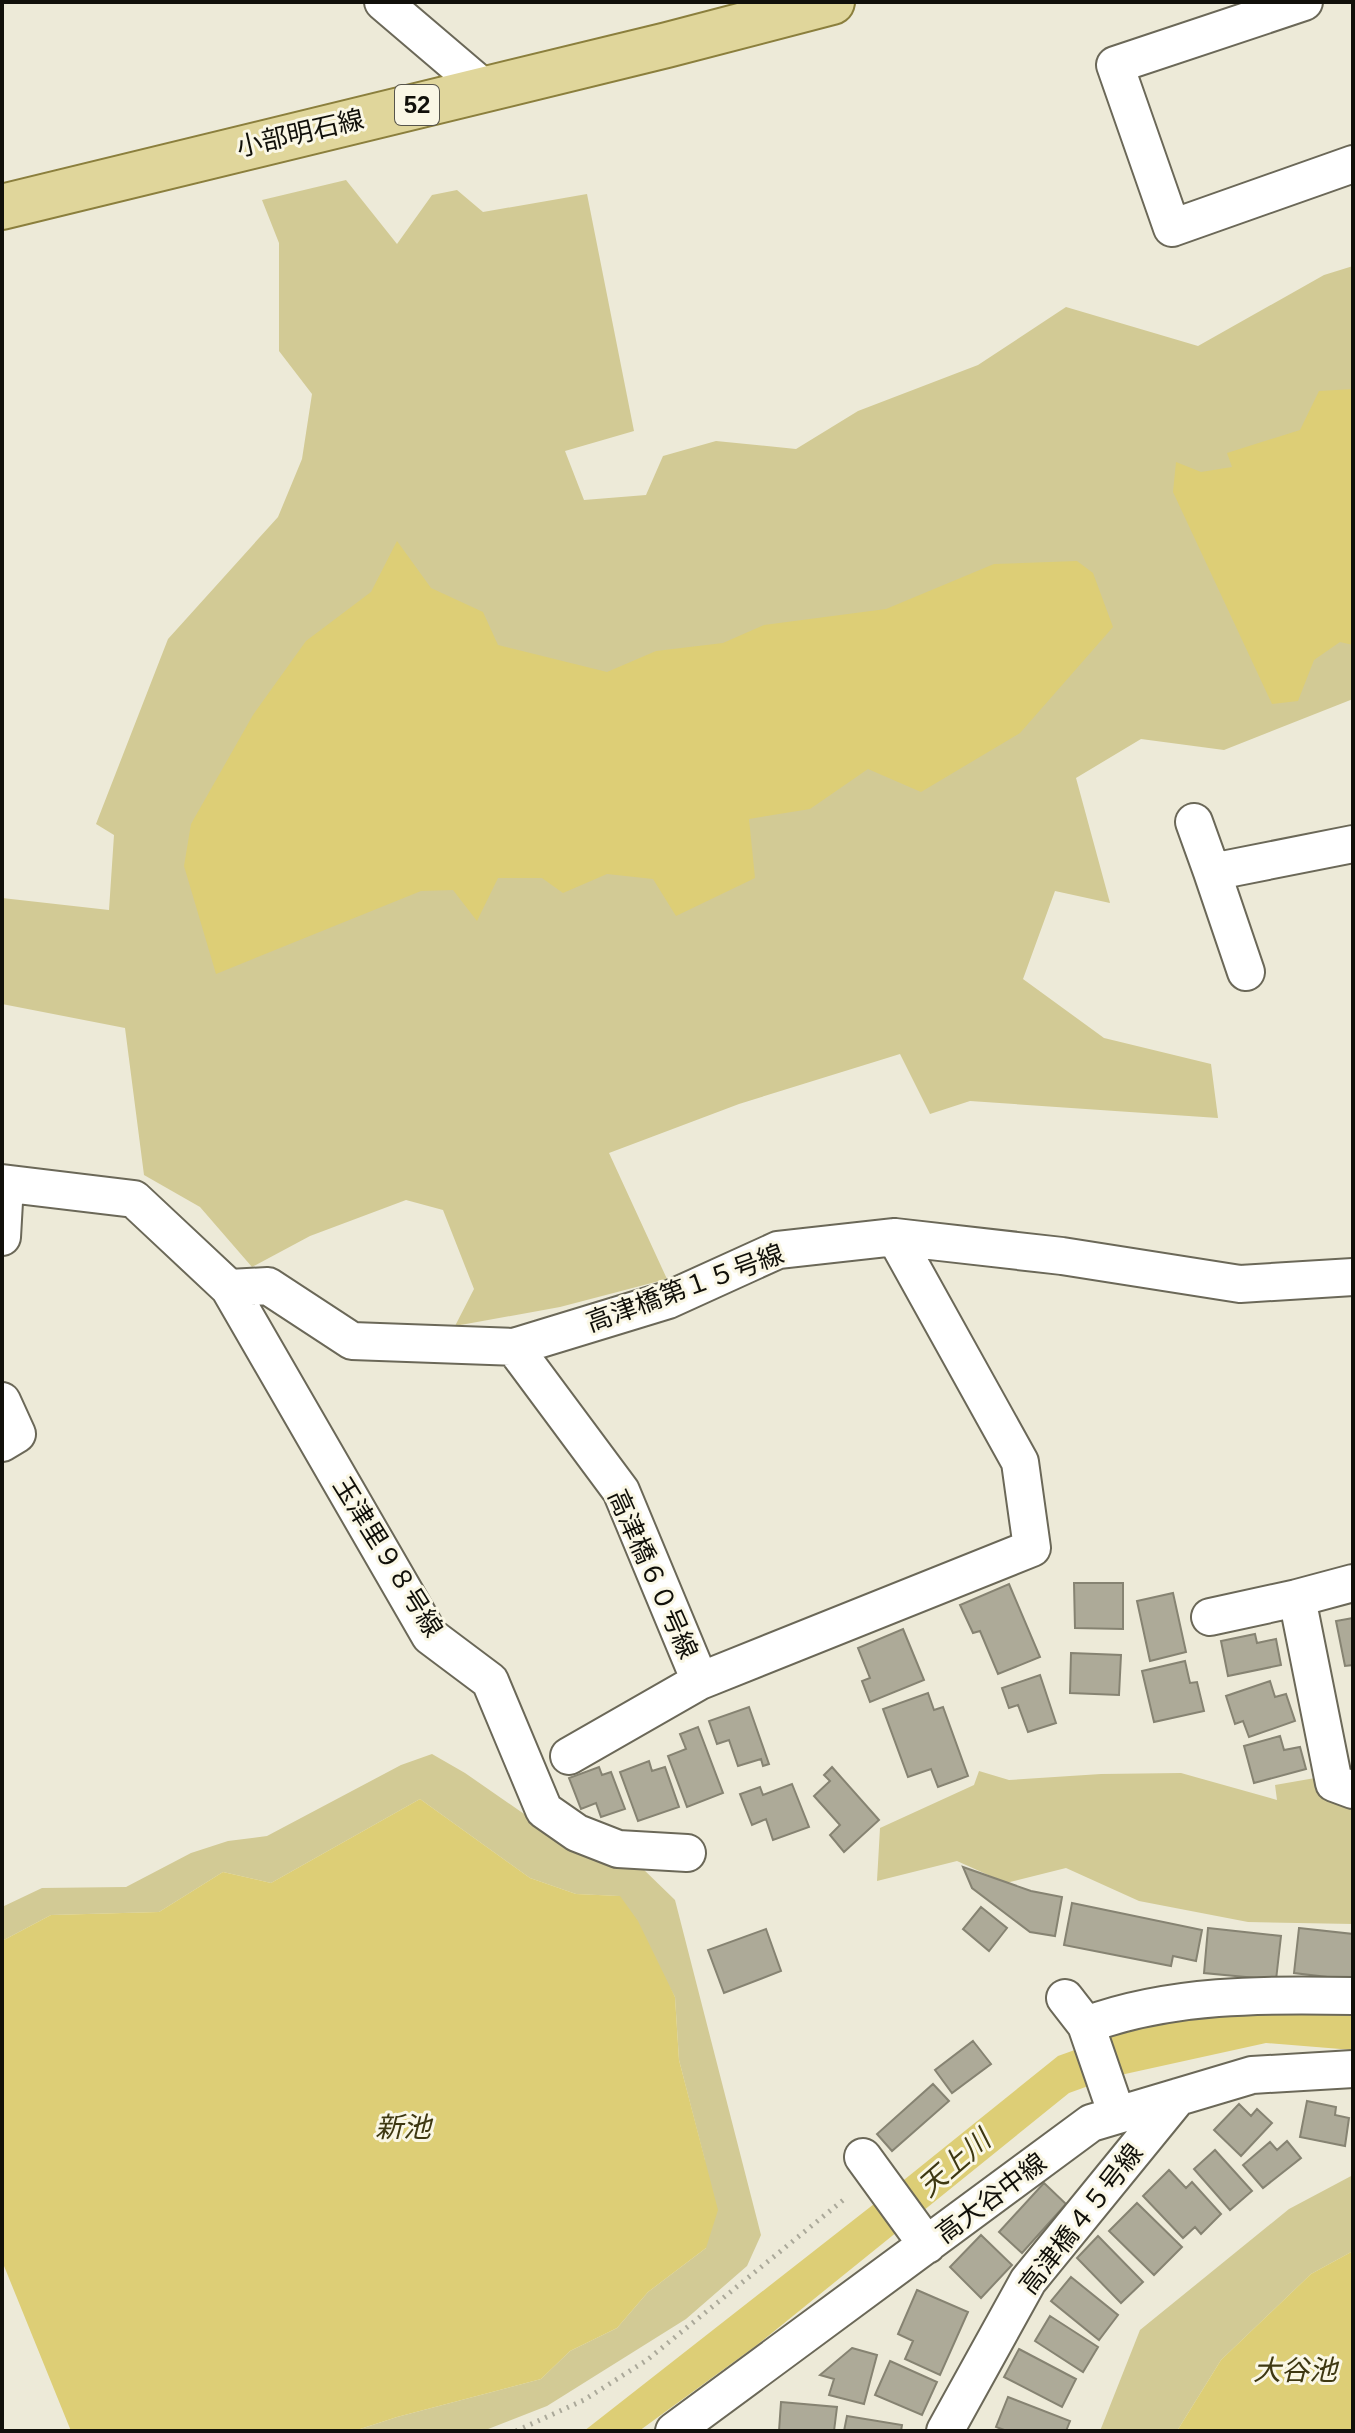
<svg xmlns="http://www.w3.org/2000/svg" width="1355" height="2433" viewBox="0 0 1355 2433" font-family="Helvetica,'Noto Sans JP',sans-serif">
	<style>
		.green { fill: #d2ca95 }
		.water { fill: #ddce76 }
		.building { fill: #adaa98; stroke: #868372; stroke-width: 2 }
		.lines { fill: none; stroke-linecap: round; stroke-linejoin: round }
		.minor-casing { stroke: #6b6858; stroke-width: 40 }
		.primary-casing { stroke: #8b7f3d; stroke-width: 48 }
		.path { stroke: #aba99a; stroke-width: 5; stroke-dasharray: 2 6; stroke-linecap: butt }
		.minor { stroke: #fff; stroke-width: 36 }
		.primary { stroke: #e0d69b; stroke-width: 44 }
		.labels { text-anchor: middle; stroke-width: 6; stroke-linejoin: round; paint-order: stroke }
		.shield { fill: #faf7e5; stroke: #57554c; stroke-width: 2 }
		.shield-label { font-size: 24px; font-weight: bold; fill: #11100a }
		.street-label { font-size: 26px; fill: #11100a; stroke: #faf7e5 }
		.water-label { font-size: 28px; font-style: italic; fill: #3e3812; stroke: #faf7e5 }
	</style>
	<rect width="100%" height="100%" fill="#edead8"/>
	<path class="green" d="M346 180 397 244 432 195 457 190 483 212 587 194 634 431 565 451 584 500 646 495 663 456 716 441 796 449 858 411 978 365 1066 307 1198 346 1324 275 1353 266V699L1224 750 1141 739 1076 778 1110 903 1055 891 1023 979 1104 1038 1211 1064 1218 1118 970 1101 930 1114 900 1054 739 1104 609 1153 667 1279 560 1307 455 1326 474 1289 443 1210 406 1200 310 1236 252 1267 200 1207 144 1175 125 1028 2 1004V898L109 910 114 835 96 824 168 639 278 517 302 459 312 394 279 351V243L262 200Z
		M432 1754 465 1773 540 1825 640 1866 675 1900 761 2235 747 2266 686 2319 547 2406 483 2431H354L397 2417 541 2379 570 2351 617 2328 648 2292 706 2248 705 2161 679 2060 675 1997 619 1896 576 1894 530 1878 420 1799 271 1883 223 1872 159 1912 51 1915 2 1941V1907L42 1888 126 1887 191 1853 228 1841 267 1836 401 1765Z
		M979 1771 1009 1780 1101 1774 1181 1773 1277 1800 1275 1785 1315 1778 1353 1803V1924L1248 1922 1139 1901 1066 1868 1006 1883 957 1861 877 1881 880 1828 974 1785Z
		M1353 2175V2251L1311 2274 1221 2360 1177 2431H1100L1140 2330 1289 2209Z"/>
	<path class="water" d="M1353 389V645L1340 642 1314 660 1298 701 1272 704 1173 492 1176 462 1201 472 1232 467 1227 453 1300 430 1319 391Z
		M397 541 431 588 483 612 498 645 607 672 656 651 723 643 764 625 886 609 994 564 1077 561 1093 573 1113 627 1020 733 921 792 868 769 810 809 749 819 755 878 676 916 653 879 607 874 563 893 542 878H498L477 921 453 890 421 891 216 974 184 866 191 824 253 715 306 641 371 592Z
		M420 1799 530 1878 576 1894 620 1896 638 1921 675 1997 679 2060 718 2210 706 2248 648 2292 617 2328 570 2351 541 2379 397 2417 354 2431H71L2 2261V1941L51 1915 159 1912 223 1872 271 1883Z
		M1353 2009V2050L1266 2043 1116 2076 1069 2093 757 2345 639 2431H584L874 2204 1058 2056 1122 2033 1216 2011Z
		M1353 2251V2431H1177L1221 2360 1311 2274Z"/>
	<path class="building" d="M1074 1583H1123V1629L1075 1628Z
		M1009 1584 1040 1657 998 1674 980 1631 973 1633 960 1605Z
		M1173 1593 1186 1652 1150 1661 1137 1601Z
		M1353 1618V1665L1345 1666 1336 1621Z
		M903 1629 924 1680 870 1702 862 1681 870 1678 858 1648Z
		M1255 1634 1257 1643 1276 1639 1281 1665 1228 1676 1221 1641Z
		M1071 1653 1121 1655 1119 1695 1070 1693Z
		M1185 1661 1190 1683 1197 1682 1204 1711 1154 1722 1142 1671Z
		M1040 1675 1056 1723 1028 1732 1018 1705 1009 1708 1002 1688Z
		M1270 1681 1275 1697 1286 1694 1295 1721 1249 1737 1243 1721 1235 1724 1226 1696Z
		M928 1693 934 1710 943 1707 968 1776 938 1787 931 1769 908 1777 883 1709Z
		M749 1707 769 1764 763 1766 761 1759 738 1766 729 1740 717 1744 709 1721Z
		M698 1727 723 1793 687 1807 668 1756 686 1749 680 1734Z
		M1280 1736 1284 1750 1300 1747 1306 1769 1254 1783 1244 1746Z
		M649 1761 652 1771 665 1767 679 1807 638 1821 620 1772Z
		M599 1767 602 1775 611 1772 625 1809 601 1817 596 1803 581 1809 569 1778Z
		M832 1767 879 1820 844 1852 830 1835 840 1825 814 1796 830 1781 824 1775Z
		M792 1784 809 1827 773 1840 766 1819 752 1825 740 1794 760 1787 763 1795Z
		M963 1867 1031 1891 1062 1897 1055 1936 1030 1932 972 1888Z
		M1072 1903 1202 1930 1196 1961 1173 1956 1171 1966 1064 1945Z
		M981 1907 1007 1928 989 1951 963 1929Z
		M1208 1928 1281 1936 1276 1980 1204 1973Z
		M1299 1928 1353 1934V1980L1294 1973Z
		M766 1929 781 1971 724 1993 708 1950Z
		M973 2041 991 2064 952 2093 935 2070Z
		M933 2084 949 2101 892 2151 877 2134Z
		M1307 2101 1336 2107 1335 2115 1349 2118 1345 2146 1300 2137Z
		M1239 2104 1251 2116 1257 2109 1272 2123 1241 2156 1214 2130Z
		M1287 2141 1301 2158 1263 2188 1243 2165 1270 2142 1277 2150Z
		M1215 2150 1252 2191 1230 2210 1194 2169Z
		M1169 2170 1186 2188 1192 2182 1221 2214 1201 2234 1195 2227 1183 2238 1143 2196Z
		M1044 2183 1066 2204 1022 2253 999 2232Z
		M1137 2203 1182 2247 1154 2275 1109 2231Z
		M981 2235 1012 2265 981 2298 950 2267Z
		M1098 2236 1143 2282 1121 2303 1077 2258Z
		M1071 2277 1118 2315 1099 2340 1051 2301Z
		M917 2290 968 2312 940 2375 905 2359 913 2341 898 2334Z
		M1050 2316 1098 2347 1083 2372 1035 2341Z
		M852 2348 877 2355 864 2404 829 2395 834 2379 820 2375Z
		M1019 2349 1076 2379 1062 2407 1004 2377Z
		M890 2361 937 2382 922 2415 875 2395Z
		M1008 2397 1070 2421 1066 2431H1007L996 2427Z
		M781 2402 837 2407 834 2431H779Z
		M847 2416 902 2425 901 2431H844Z"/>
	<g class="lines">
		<g class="minor-casing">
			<path id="minor" d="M383 2 485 89
				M1304 2 1115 65 1172 228 1353 164
				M1194 822 1212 872
				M1246 972 1212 872 1353 844
				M2 1183 134 1199 229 1288 268 1286 352 1341 514 1347 668 1300 778 1250 895 1237 1062 1256 1240 1284 1353 1277
				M2 1237 5 1184
				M229 1288 430 1636 490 1681 544 1810 577 1833 618 1849 687 1853
				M514 1347 621 1491 700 1681 569 1756
				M2 1401 17 1434 2 1443
				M1353 1583 1297 1598 1334 1783 1353 1790
				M1210 1617 1297 1598
				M700 1681 1032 1548 1020 1462 895 1237
				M1065 1998 1086 2025 1117 2115
				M1086 2025C1169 1994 1265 1994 1353 1996
				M863 2157 927 2245
				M674 2431 1091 2123 1252 2075 1353 2069
				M945 2431 1028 2281 1178 2097"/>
		</g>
		<g class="primary-casing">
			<path id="primary" d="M2 207 667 45 832 2"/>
		</g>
		<path class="path" d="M516 2431 584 2400 647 2360 847 2197"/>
		<use href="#minor" class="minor"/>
		<use href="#primary" class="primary"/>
	</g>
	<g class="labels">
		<rect class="shield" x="395" y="85" width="44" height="40" rx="6"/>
		<g class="shield-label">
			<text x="417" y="113">52</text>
		</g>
		<g class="street-label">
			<text transform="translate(300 133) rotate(-13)" y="9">小部明石線</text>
			<text transform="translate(685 1288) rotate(-20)" y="9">高津橋第１５号線</text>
			<text transform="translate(388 1557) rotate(58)" y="9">玉津里９８号線</text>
			<text transform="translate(653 1574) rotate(66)" y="9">高津橋６０号線</text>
			<text transform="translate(991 2198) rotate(-37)" y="9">高大谷中線</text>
			<text transform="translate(1081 2219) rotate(-52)" y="9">高津橋４５号線</text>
		</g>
		<g class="water-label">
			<text x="403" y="2137">新池</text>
			<text transform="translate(954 2163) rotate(-41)" y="10">天上川</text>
			<text x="1295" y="2380">大谷池</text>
		</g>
	</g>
	<rect width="1355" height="2433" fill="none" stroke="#11100a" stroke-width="8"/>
</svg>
